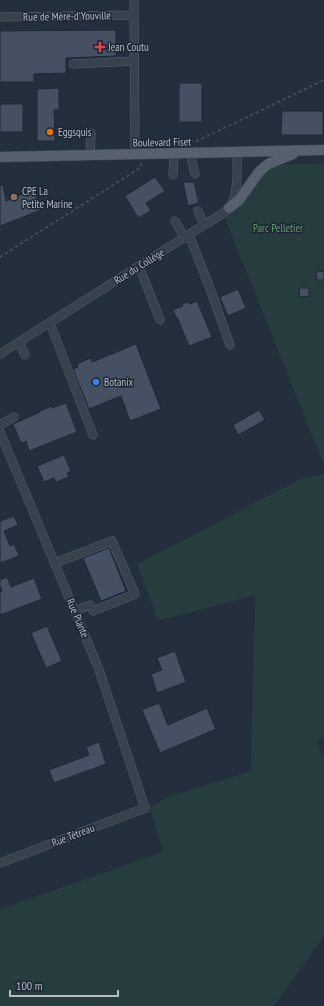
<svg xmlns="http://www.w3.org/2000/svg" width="324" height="1006" viewBox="0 0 324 1006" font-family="'PT Sans Narrow',sans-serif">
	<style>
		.green { fill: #263c3f }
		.building { fill: #455162; stroke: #1f2835 }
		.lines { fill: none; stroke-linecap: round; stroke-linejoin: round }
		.minor-casing { stroke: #565f6c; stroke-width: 9 }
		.major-casing { stroke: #414a57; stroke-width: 11 }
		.path { stroke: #44595c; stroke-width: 1.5; stroke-dasharray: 3 3; stroke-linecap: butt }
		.minor { stroke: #38414e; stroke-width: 8 }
		.major { stroke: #56606e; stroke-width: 10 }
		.health-dot { fill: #e0444e; stroke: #1d2633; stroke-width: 1.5 }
		.food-dot { fill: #e8710a; stroke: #1d2633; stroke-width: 1.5 }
		.education-dot { fill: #8d6e63; stroke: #1d2633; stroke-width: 1.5 }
		.shop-dot { fill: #3f7fe0; stroke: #1d2633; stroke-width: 1.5 }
		.labels { text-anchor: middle; stroke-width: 3; stroke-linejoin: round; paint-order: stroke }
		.street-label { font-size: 11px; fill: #b4bcc9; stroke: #1d2633 }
		.poi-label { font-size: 11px; fill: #b4bcc9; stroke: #1d2633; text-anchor: start }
		.park-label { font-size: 11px; fill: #6b9a76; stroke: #1d2633 }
	</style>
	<rect width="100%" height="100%" fill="#242f3e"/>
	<path class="green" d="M324 163V466L225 219 272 165Z
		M324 474V738L317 741 324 756V936L274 1006H0V909L163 852 150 808 168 797 251 771 255 595 158 621 137 564 301 479Z"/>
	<path class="building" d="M116 30V56L66 58V73L34 74V82H0V31Z
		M179 83H202V122H179Z
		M59 88V110H54L55 141H37V89Z
		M0 104H23V132H0Z
		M282 111H323V135H281Z
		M155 177 165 191 146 203 151 211 138 218 125 196Z
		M183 182H194L199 203 188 206Z
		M0 185H3L6 201 34 189 41 210 0 226Z
		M324 271V280H317L316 272Z
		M299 288H309V296L300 297Z
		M238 289 246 308 228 316 220 297Z
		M197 301 212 337 189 346 177 317 176 318 173 310 183 306 182 304 188 302 190 304Z
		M136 344 161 409 130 421 121 396 89 409 73 369 78 367 77 364 91 358 92 362Z
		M66 403 77 432 29 451 26 441 21 443 13 424 40 412V411L52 406V408Z
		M259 410 265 420 238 435 233 425Z
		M64 455 71 471 67 473 69 477 56 482 54 478 44 482 37 466Z
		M14 516 18 525 4 531 10 546 14 544 19 556 0 563V521Z
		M109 548 126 591 101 601 83 558Z
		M7 577 11 587 34 578 42 599 0 615V592L2 591 0 586V580Z
		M47 626 62 661 46 668 31 633Z
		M175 651 186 682 157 693 151 674 162 670 157 658Z
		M159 703 168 725 207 708 216 729 160 753 142 710Z
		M99 742 106 764 54 783 49 770 89 755 86 747Z"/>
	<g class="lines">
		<g class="minor-casing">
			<path id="minor" d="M134 0 135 154
				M0 17 133 15
				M73 64 134 61
				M190 153 195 174
				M90 155 91 133
				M173 175 174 153
				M198 211 204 225
				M175 221 185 238
				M189 235 208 283 230 345
				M139 266 160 320
				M50 323 93 435
				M19 342 25 355
				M0 354 204 225C212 220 222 215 228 209 239 198 237 168 237 153
				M0 425 14 417
				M0 432 98 667 145 808 0 863
				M55 563 112 541 135 594 93 611
				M75 611 90 605"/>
		</g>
		<g class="major-casing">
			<path id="major" d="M0 157 324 150
				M229 208 239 200 259 172 268 164 293 154"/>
		</g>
		<path class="path" d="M150 146 153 142 197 141 324 80
			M0 257 140 168 142 162"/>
		<use href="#minor" class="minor"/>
		<use href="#major" class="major"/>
	</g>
	<path class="health-dot" d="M98 41h4v4h4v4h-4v4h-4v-4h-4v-4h4z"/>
	<circle class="food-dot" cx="50" cy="132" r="4"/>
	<circle class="education-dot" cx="14" cy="197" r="4"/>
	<circle class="shop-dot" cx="96" cy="382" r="4"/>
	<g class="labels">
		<g class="street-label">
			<text transform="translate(67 16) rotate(-1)" y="4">Rue de Mère-d'Youville</text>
			<text transform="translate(162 142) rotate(-1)" y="4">Boulevard Fiset</text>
			<text transform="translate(139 266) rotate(-32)" y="4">Rue du Collège</text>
			<text transform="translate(78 618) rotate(67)" y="4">Rue Plante</text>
			<text transform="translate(73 835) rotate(-21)" y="4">Rue Tétreau</text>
		</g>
		<g class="poi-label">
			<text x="108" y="51">Jean Coutu</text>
			<text x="58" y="136">Eggsquis</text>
			<text x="22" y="195">CPE La<tspan x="22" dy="13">Petite Marine</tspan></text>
			<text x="104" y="386">Botanix</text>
		</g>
		<g class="park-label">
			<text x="278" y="232">Parc Pelletier</text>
		</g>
	</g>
	<path d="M10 990v6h108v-6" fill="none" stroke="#b4bcc9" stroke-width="2"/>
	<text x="16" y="990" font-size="12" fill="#b4bcc9" stroke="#1d2633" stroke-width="3" paint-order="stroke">100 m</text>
</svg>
